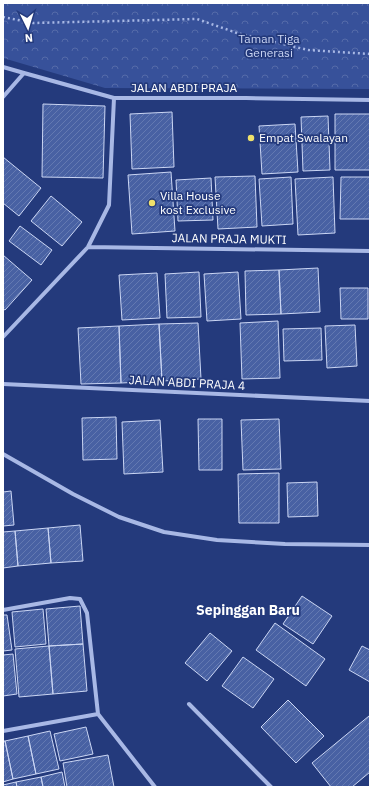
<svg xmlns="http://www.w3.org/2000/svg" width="373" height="790" viewBox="0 0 373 790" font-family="'IBM Plex Sans',sans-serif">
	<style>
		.park { fill: url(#park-crowns) }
		.building { fill: url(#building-hatch); stroke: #cbd6f4 }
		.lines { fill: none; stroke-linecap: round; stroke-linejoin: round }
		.path { stroke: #a8b8e5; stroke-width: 2.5; stroke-dasharray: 2 3; stroke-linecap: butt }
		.minor { stroke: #a8b8e5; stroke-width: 4 }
		.poi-dot { fill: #f0e16b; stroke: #243a7c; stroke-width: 1.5 }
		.labels { text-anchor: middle; stroke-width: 3.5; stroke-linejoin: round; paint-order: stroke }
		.park-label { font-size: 12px; fill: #cbd6f4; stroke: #243a7c }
		.street-label { font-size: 12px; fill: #fff; stroke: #243a7c }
		.poi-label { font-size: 12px; fill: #fff; stroke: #243a7c; text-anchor: start }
		.quarter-label { font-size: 14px; font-weight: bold; fill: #fff; stroke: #243a7c }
	</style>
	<defs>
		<pattern id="park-crowns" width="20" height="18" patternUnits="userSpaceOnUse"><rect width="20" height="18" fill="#37519a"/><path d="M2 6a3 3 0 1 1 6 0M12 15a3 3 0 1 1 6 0" fill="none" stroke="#556ba9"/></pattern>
		<pattern id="building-hatch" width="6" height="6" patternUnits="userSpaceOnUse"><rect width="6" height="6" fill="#4861a3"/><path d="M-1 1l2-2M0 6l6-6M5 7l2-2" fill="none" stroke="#6379b1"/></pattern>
	</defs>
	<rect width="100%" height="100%" fill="#243a7c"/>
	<path class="park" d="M3 3H370V89L105 88 3 58Z"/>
	<path class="building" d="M43 104 105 106 103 178 42 177Z
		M172 112 174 167 132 169 130 114Z
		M335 114H370V170H335Z
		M328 116 330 170 303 171 301 117Z
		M295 124 298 172 262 174 259 126Z
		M3 157 41 188 19 216 3 203Z
		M171 172 175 231 132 234 128 175Z
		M255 176 257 227 218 229 215 177Z
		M291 177 293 224 262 226 259 179Z
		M333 177 335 233 298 235 295 179Z
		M341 177H370V219H340Z
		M211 178 213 220 178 221 176 180Z
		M51 196 82 222 62 246 31 221Z
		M20 226 52 250 41 265 9 241Z
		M3 255 32 280 5 310 3 309Z
		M318 268 320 312 281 314 279 270Z
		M279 270 281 314 246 315 245 271Z
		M199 272 201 317 167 318 165 274Z
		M238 272 241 319 207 321 204 274Z
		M157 273 160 318 122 320 119 275Z
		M340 288H368V319H341Z
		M278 321 280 378 242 379 240 323Z
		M198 323 201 379 162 381 159 324Z
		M159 324 162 381 121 383 119 326Z
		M355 325 357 366 327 368 325 326Z
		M119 326 121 383 81 384 78 328Z
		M321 328 322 360 284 361 283 329Z
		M116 417 117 459 83 460 82 418Z
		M198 419H222V470H199Z
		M279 419 281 469 243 470 241 420Z
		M160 420 163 472 124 474 122 422Z
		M279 473V523H239L238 474Z
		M317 482 318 516 288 517 287 483Z
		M11 491 14 525 3 526V492Z
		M80 525 83 561 51 563 48 528Z
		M48 528 51 563 18 566 15 531Z
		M15 531 18 566 3 568V532Z
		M302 596 332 616 313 644 283 624Z
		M80 606 83 644 49 646 46 609Z
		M43 609 46 644 15 647 12 612Z
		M3 615H7L12 650 3 651Z
		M275 623 325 659 306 686 256 650Z
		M210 633 232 651 207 681 185 663Z
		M83 644 87 691 53 694 49 646Z
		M49 646 53 694 19 697 15 649Z
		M362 646 370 650V682L349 670Z
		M13 654 17 694 3 696V655Z
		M243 657 274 679 253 708 222 686Z
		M288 700 324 736 296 763 261 727Z
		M369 716 370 717V772L352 787H331L312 763Z
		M86 727 93 754 60 761 54 734Z
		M50 731 59 769 36 774 28 736Z
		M28 736 36 774 13 779 5 741Z
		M3 741H5L13 779 3 782Z
		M108 755 114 787H67L63 763Z
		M62 772 65 787H43L41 777Z
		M41 777 43 787H17L16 782Z
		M16 782 17 787H3V785Z"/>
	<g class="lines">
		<path class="path" d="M3 17 33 23 197 19 237 33 308 50 370 54"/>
		<path class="minor" d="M3 67 24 73 114 98H246L370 100
			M3 97 24 73
			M88 247 370 251
			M3 337 88 247 109 205 114 98
			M3 384 370 401
			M3 454 73 494 119 517 164 532 217 540 285 544 370 545
			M3 610 70 598 80 599 87 613 98 714 155 787
			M189 704 271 787
			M3 731 98 714"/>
	</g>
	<g class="poi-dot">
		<circle cx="251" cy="138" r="4"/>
		<circle cx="152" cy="203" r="4"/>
	</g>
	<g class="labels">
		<g class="park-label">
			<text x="269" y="43">Taman Tiga<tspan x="269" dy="14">Generasi</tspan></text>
		</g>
		<g class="street-label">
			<text x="184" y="92">JALAN ABDI PRAJA</text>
			<text transform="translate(229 239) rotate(1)" y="4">JALAN PRAJA MUKTI</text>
			<text transform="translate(187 383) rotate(3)" y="4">JALAN ABDI PRAJA 4</text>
		</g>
		<g class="poi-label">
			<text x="259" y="142">Empat Swalayan</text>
			<text x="160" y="200">Villa House<tspan x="160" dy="14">kost Exclusive</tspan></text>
		</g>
		<g class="quarter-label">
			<text x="248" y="615">Sepinggan Baru</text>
		</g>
	</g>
	<rect width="373" height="790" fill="none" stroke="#ffffff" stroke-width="8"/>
	<g transform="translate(28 28) rotate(175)" stroke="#243a7c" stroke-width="3" paint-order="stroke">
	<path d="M0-3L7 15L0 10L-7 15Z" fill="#ffffff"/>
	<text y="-6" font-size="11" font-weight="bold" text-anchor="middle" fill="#ffffff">N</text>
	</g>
</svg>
